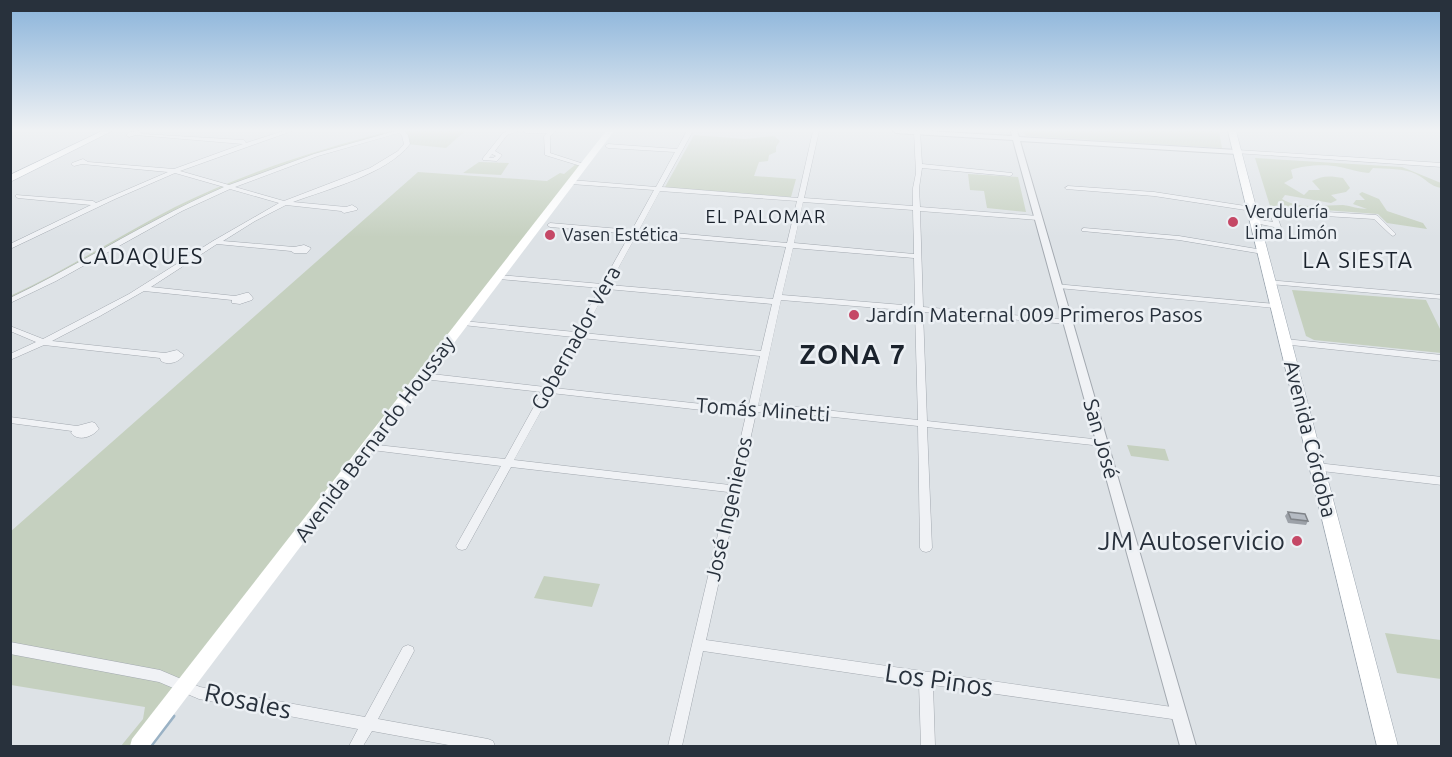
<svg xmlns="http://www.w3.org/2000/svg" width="1452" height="757" viewBox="0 0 1452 757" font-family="Ubuntu,sans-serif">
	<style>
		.green { fill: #c5d0bf }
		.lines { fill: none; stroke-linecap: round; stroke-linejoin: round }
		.stream { stroke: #9ab2c5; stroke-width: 3 }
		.minor-casing { stroke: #a3a9b0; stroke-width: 1 }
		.tertiary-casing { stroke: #a3a9b0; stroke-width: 2 }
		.primary-casing { stroke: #9da7b1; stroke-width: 1 }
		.minor { fill: #f0f2f5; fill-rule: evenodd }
		.tertiary { fill: #f0f2f5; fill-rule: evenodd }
		.secondary { fill: #fff; fill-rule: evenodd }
		.primary { fill: #fff; fill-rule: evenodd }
		.wall { fill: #9ca1a8 }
		.building { fill: #b5bbc3; stroke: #7f8388; stroke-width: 1.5 }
		.poi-dot { fill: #c54866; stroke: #ecf0f4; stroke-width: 2 }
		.labels { text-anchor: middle; stroke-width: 5; stroke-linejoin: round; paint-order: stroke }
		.far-poi-label { font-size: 18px; fill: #28313c; stroke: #ecf0f4; text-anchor: start }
		.far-neighbourhood-label { font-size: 18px; letter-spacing: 1.5px; fill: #1a222c; stroke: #ecf0f4 }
		.poi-label { font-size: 21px; fill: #28313c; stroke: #ecf0f4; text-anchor: start }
		.street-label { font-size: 21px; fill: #28313c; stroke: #ecf0f4 }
		.neighbourhood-label { font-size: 22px; letter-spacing: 1.5px; fill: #1a222c; stroke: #ecf0f4 }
		.near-poi-label { font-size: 26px; fill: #28313c; stroke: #ecf0f4; text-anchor: end }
		.near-street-label { font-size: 26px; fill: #28313c; stroke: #ecf0f4 }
		.district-label { font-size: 27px; font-weight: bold; letter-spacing: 1.5px; fill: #1a222c; stroke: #ecf0f4 }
	</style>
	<rect width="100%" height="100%" fill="#dde2e6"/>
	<path class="green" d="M390 131H465L446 148 407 144 400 131 296 161 182 209 11 301 10 296C67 270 120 235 175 207 244 173 316 150 390 131Z
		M1022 131H1219L1222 148 1026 136Z
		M694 135 745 139 774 136 780 141 776 147V152L769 155 768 161 759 162 754 176 796 179 791 197 667 188 665 187Z
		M1255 158 1402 167 1441 183V188C1430 186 1426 179 1416 174 1404 168 1386 169 1373 168L1369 173C1358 172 1350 169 1340 167 1326 164 1304 165 1291 170L1293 178 1284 183 1304 195 1309 190H1320L1312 181C1323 175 1331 176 1343 178L1350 188 1346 192 1331 195 1337 200 1331 203 1285 195 1282 199C1300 210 1323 205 1343 205 1351 206 1359 209 1367 209L1353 204 1356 200H1365L1359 194 1362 192 1379 199 1387 211 1423 223 1427 229 1387 223 1378 214 1270 206Z
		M479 162 509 163 501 175 463 173Z
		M576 164 581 166 571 182 139 746H121L143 719 145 707 11 685 10 532 418 172 547 181 560 173 564 174Z
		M968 174 1018 177 1026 212 987 208 984 191 970 190Z
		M1292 290 1426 300 1441 331V353L1314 340 1306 336Z
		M1127 445 1165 449 1169 461 1131 456Z
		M544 576 600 584 592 607 534 598Z
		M1385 633 1441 640V679L1397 673Z"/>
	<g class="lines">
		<path class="stream" d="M151 746 174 716"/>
		<g class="minor-casing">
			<path id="minor" d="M140 131 142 134 244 140 246 143 283 131H292L180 171 229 185 314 154 395 131H404L408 135 410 144C387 174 328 189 293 202L346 207 352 205 357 208V210L344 213 341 211 286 205 255 221 223 241 294 247 304 245 311 248 307 253H294L291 251 217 244 151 287 235 296 246 293H249L253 298 252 300 240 304 232 303V300L144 291 100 316 52 341 165 353 177 350 184 355C179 362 169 366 161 361L160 358 44 345 10 360V354L36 342 10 331V326L43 339 129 294 213 241 279 203 230 189 182 211 56 281 10 303V298C83 263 150 219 224 187L175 173 115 199 10 249V244L91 205 18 198 16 197V195L93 201 96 203 168 172 82 164 74 166 71 164 72 163 83 159 88 162 174 169 243 144 136 135 129 137 126 135 130 132ZM399 133 402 136 404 144 398 151 370 168 284 201 235 187 318 156Z
				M509 131H518L507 135 495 151 502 155 497 161 483 160V158L503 133ZM492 154 496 156 493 158H489Z
				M523 131H556L550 136V153L587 165 584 167 545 155 544 136 547 133H526Z
				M687 131H693L662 187 798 198 813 131H819L804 198 913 206V188L916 173 914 131H920L922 164 1012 173V175L1010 176 922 168 919 188 920 207 1038 216 1041 218 1038 220 920 211 923 307 1068 320 1072 322 1068 324 923 312 927 421 1102 440 1106 441 1107 443 1106 445 1102 446 927 427 932 548 930 551 926 552 922 551 920 548 918 426 768 410 756 413 706 640 1179 708 1184 709 1186 714 1184 719 1179 720 933 685 935 746H921L919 683 703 651 682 746H668L728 492 511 467 466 549 462 550 458 549 456 546 501 466 364 449 363 447 364 445 368 444 505 459 542 392 423 379 419 376 423 373 545 387 573 337 463 325 459 323 463 321 575 332 600 288 499 279 495 277 499 275 602 284 630 234 550 227 547 225 550 223 632 230 654 190 571 184 568 182 571 180 656 187 675 152 608 148 605 146 608 144 677 149ZM660 191 797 201 787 243 639 230ZM803 202 913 210 914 254 794 243ZM637 234 786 247 773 299 609 285ZM793 248 914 258 915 306 782 295ZM607 289 772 304 761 351 583 333ZM781 300 915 311 918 420 768 404 758 406ZM581 338 760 356 748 409 554 388ZM551 393 746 415 730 485 514 460Z
				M1237 150 1442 163V167L1235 153V151Z
				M1068 186 1154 192 1252 207 1255 209 1252 211 1154 196 1066 189 1065 188Z
				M1276 209 1376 215 1378 216 1396 234 1393 236 1391 235 1374 219 1276 213 1282 230 1279 232 1277 231 1274 227 1255 223 1252 221 1255 219 1273 222 1269 212Z
				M1084 228 1179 236 1263 250 1267 252 1263 254 1179 240 1082 231V229Z
				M1267 280 1442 295V299L1270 284H1267Z
				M1055 284 1276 304 1280 306 1276 308 1058 288H1055L1054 286Z
				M1285 339 1442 355V361L1282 344 1281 342 1282 340Z
				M10 417 77 426 92 422 95 423 99 429C92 437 79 442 71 433L72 431 10 423Z
				M1317 463 1442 477V485L1313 470 1312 467 1313 464Z
				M10 642 160 670 200 687 365 717 403 647 408 645 413 647 414 651 378 719 488 739 493 741 495 746H454L372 731 363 746H349L358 729 199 699 159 682 10 654Z"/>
		</g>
		<g class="tertiary-casing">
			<path id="tertiary" d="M893 131H927L1012 136 1011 131H1017L1019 137 1237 150 1240 152 1237 154 1020 141 1196 746H1180L1013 140 896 133Z"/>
		</g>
		<g class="primary-casing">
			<path id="primary" d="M102 131H112L10 182V175Z
				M1228 131H1236L1398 746H1377Z"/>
		</g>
		<use href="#minor" class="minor"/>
		<use href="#tertiary" class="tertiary"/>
		<path class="secondary" d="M606 131H614L150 746H130L132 739Z"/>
		<use href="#primary" class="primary"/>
	</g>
	<path class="wall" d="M1288 512 1308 521 1306 525 1288 523 1285 516Z"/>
	<path class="building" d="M1288 512 1305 514 1308 521 1291 519Z"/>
	<linearGradient id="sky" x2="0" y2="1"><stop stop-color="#89b3da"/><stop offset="0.55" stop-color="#f0f2f4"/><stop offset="1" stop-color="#f0f2f4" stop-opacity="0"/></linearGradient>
	<rect width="1452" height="237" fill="url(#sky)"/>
	<g class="poi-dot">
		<circle cx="1233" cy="222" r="6"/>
		<circle cx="550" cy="235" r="6"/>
		<circle cx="854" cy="315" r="6"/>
		<circle cx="1297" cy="541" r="6"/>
	</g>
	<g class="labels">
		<g class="far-poi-label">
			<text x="1245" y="218">Verdulería<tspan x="1245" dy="21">Lima Limón</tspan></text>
			<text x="562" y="241">Vasen Estética</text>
		</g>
		<g class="far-neighbourhood-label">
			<text x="766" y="223">EL PALOMAR</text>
		</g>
		<g class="poi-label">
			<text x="866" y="322">Jardín Maternal 009 Primeros Pasos</text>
		</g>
		<g class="street-label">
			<text transform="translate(576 338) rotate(-61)" y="7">Gobernador Vera</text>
			<text transform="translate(763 410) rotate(4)" y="7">Tomás Minetti</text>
			<text transform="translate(375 439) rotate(-53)" y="7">Avenida Bernardo Houssay</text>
			<text transform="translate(1101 439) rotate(74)" y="7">San José</text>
			<text transform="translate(1310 439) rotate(76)" y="7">Avenida Córdoba</text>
			<text transform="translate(729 509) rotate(-77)" y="7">José Ingenieros</text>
		</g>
		<g class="neighbourhood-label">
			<text x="141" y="264">CADAQUES</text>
			<text x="1358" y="268">LA SIESTA</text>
		</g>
		<g class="near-poi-label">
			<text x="1285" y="550">JM Autoservicio</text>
		</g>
		<g class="near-street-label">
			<text transform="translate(939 680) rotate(8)" y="9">Los Pinos</text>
			<text transform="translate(248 701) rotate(12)" y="9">Rosales</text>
		</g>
		<g class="district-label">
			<text x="853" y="364">ZONA 7</text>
		</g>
	</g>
	<rect width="1452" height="757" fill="none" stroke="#28313c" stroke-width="24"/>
</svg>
